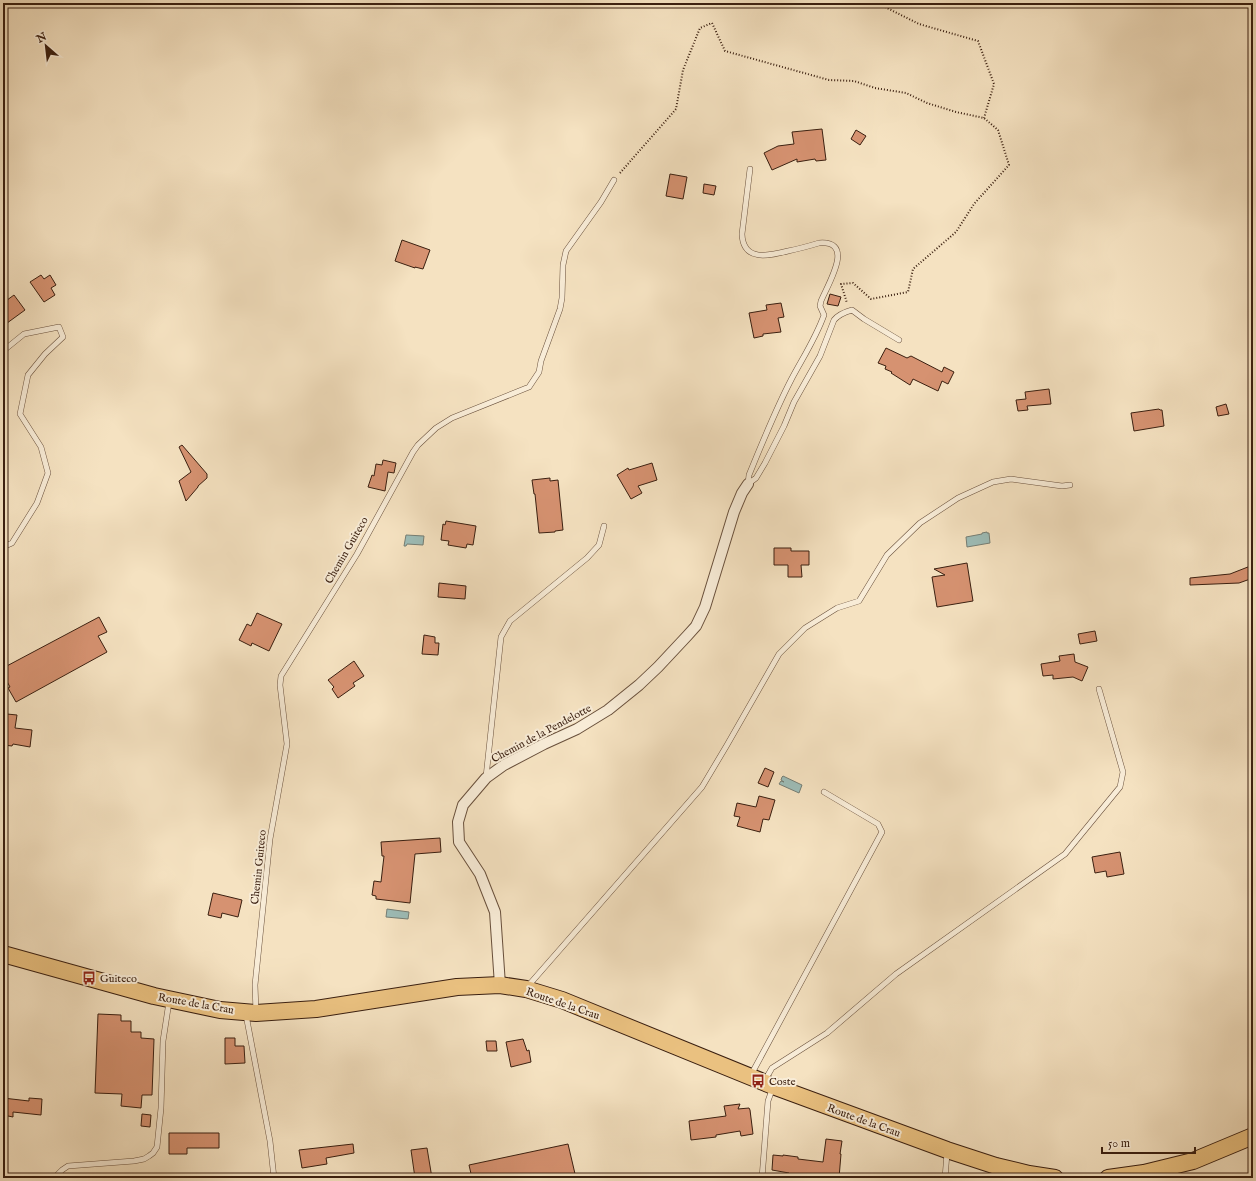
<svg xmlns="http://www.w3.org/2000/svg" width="1256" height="1181" viewBox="0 0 1256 1181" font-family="'IM FELL English',serif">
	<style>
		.water { fill: #9dbdb8; stroke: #757e75 }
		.building { fill: #d69271; stroke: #3a1f10 }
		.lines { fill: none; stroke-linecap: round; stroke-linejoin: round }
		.service-casing { stroke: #69503c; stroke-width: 6 }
		.minor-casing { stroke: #69503c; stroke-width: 12 }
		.primary-casing { stroke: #3a1f10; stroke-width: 18 }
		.path { stroke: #3a1f10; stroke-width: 2; stroke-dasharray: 1 2; stroke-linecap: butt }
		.service { stroke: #f8ecd7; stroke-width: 5 }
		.minor { stroke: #f8ecd7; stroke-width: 10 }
		.primary { stroke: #eac180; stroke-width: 16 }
		.labels { text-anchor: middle; stroke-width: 4; stroke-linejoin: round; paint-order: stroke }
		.street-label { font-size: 11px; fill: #3a1f10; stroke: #f8ecd7 }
		.poi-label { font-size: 11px; fill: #3a1f10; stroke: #f8ecd7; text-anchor: start }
	</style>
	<rect width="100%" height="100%" fill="#f5e2c1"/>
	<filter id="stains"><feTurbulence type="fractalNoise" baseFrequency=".005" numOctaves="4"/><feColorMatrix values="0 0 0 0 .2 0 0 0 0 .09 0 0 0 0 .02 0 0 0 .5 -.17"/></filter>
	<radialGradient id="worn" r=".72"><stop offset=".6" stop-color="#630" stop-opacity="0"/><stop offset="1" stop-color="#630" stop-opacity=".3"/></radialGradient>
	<path class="water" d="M987 532V533H989L990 543 967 547 966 537 982 534V533Z
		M406 535 424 536 423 545 407 544 406 546H404Z
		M783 776 802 785 799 793 779 784 781 781 784 782 781 780 782 777Z
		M387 909 409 912 408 919 386 917Z"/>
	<path class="building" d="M822 129 826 160 816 161 815 159 797 162V159L772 170 764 153 778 146 794 144 792 132Z
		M856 130 866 136 860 145 851 139Z
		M670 174 687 177 683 199 666 196Z
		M704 184 716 186 714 195 703 193Z
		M402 240 430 250 423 269 415 267V268L395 261Z
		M41 275 44 279 50 275 56 285 51 288 55 295 44 302 30 282Z
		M830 294 841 297 838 306 827 304Z
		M14 295 25 310 3 326V303Z
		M781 303 784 317 778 318 781 332 763 334V336L754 338 749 313 767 310 766 305Z
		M886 348 907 358 911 356 942 372 944 367 954 372 948 384 942 381 938 391 913 379 910 385 891 373 892 372 885 369 886 366 878 363Z
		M1049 389 1051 404 1027 406 1028 410 1018 411 1016 400 1026 399 1025 392Z
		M1226 404 1229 414 1218 416 1216 407Z
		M1159 409 1160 410H1162L1164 426 1134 431 1131 413Z
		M182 445 207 474V478L198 486V487L186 501 179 481 191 472 179 447Z
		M383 460 396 463 394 473 388 472 385 491 368 487 372 475 374 476 376 464 382 465Z
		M652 463 657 480 638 486 642 493 631 499 617 475 628 468 629 470Z
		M550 478V481L558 480 563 530 555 531V532L539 533 535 494H534L532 480Z
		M446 521 476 526 473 545 467 544 466 548 448 545 449 541 441 540 443 524 445 525Z
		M774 548H791V551H809V565H801L802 577H788V565H774Z
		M967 563 973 601 937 607 932 577 945 575 934 569Z
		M1253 565V578L1239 583 1190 585V578L1230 574Z
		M439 583 466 586 465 599 438 597Z
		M257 613 282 624 269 651 252 643 251 646 239 640 247 624 251 626Z
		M99 617 107 632 98 636 107 652 16 702 8 688 10 687 3 674V668Z
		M1095 631 1097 641 1080 644 1078 634Z
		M424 635 435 637V643H439L438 655 422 654Z
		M1074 654 1075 662 1088 667 1082 681 1073 677 1053 679V675L1043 676 1041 664 1060 661 1059 656Z
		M354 661 364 676 353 683 355 686 338 698 332 689 334 687 328 680Z
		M7 714 17 715 15 728 32 730 30 747 13 744 12 746 4 745V744L3 743V723H6Z
		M765 768 774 772 768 787 758 783Z
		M759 796 775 800 769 820 763 819 760 832 737 826 740 817 734 816 737 803 756 807Z
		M440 838 441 852 415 854 410 903 376 899V896L372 895 374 881 381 882 384 856H382L381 842Z
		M1120 852 1124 874 1107 877 1106 871 1095 873 1092 857Z
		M213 893 242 900 238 917 222 913 221 918 208 915Z
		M98 1014 121 1015V1021H131V1032H141V1038L154 1039 152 1095H142L141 1108 121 1106 122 1094 95 1093Z
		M225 1038H235V1046H244L245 1063 225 1064Z
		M523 1039 527 1051 529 1050 531 1062 511 1067 506 1042Z
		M486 1041H496L497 1051H487Z
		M3 1098 29 1101V1098L42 1099 41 1115 13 1112V1117L3 1115Z
		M740 1104 738 1109 749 1108 750 1110 753 1134 741 1136 740 1131 716 1135V1137L691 1140 689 1121 726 1116 724 1106Z
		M142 1114 151 1115 150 1127 141 1126Z
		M169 1133H219V1148H187V1154H169Z
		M826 1139 842 1141 840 1154H841L839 1178 788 1177 789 1173 772 1170 773 1155 783 1156V1155L798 1157V1159L823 1162Z
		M353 1144 354 1153 326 1158 327 1164 302 1168 299 1150Z
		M568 1144 576 1178H472L469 1165Z
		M427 1148 432 1178H415L411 1150Z"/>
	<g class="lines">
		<g class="service-casing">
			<path id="service" d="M3 351 24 334 59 327 63 337 45 354 28 375 20 414 41 447 48 473 37 503 12 543 3 547
				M748 484 749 475C762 443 775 411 791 380 802 359 816 338 824 315L820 306 821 301C828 284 856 240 819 243 809 246 798 249 788 251 769 256 743 262 742 234L750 169
				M748 484 756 478 765 463 784 426 794 402 820 356 834 320C839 314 845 312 852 310L864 319 899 340
				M486 777 501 637 510 621 587 558 599 545 604 526
				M528 986 702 787 727 745 779 654 805 628 837 608 859 601 887 555 920 523 958 498 993 482 1011 479 1062 486 1070 485
				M256 1012 255 985 270 839 287 744 280 685 281 676 357 554 413 452 418 445 436 428 452 418 529 387 539 372 541 361 560 309 562 298 563 265 566 251 601 202 614 180
				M246 1015 270 1141 274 1178
				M751 1075 882 832 878 824 824 792
				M765 1080 772 1068 827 1033 896 974 1065 854 1120 787 1123 772 1099 689
				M54 1178 62 1170 68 1166 134 1161 144 1159 149 1156 153 1153 157 1147 161 1108 163 1041 169 1002
				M762 1178 768 1101 773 1087
				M945 1178 947 1153"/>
		</g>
		<g class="minor-casing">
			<path id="minor" d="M500 985 495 912 480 874 459 842 458 822 463 805 486 778 504 765 544 744 577 729 608 710 639 685 658 667 687 636 696 626 705 607 734 512 742 493 748 484"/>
		</g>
		<g class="primary-casing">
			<path id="primary" d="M3 954 154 996 220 1010 256 1013 316 1009 457 987 500 985 526 989 562 1000 773 1086 947 1150 996 1166 1029 1174 1055 1178
				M1108 1178 1144 1173 1193 1161 1253 1136"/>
		</g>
		<path class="path" d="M877 3 919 24 978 41 994 84 984 118
			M620 173 676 109 683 70 700 28 712 23 725 51 829 80 854 81 875 88 906 93 927 103 956 112 984 118 998 130 1009 165 974 204 956 232 913 269 908 292 871 299 853 283 841 284 847 303"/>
		<use href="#service" class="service"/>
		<use href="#minor" class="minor"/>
		<use href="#primary" class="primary"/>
	</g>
	<defs>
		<g id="bus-bare" transform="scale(1.08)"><path d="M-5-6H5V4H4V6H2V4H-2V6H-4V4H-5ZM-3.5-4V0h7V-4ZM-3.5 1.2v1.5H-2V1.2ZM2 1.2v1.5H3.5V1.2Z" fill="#8f2418" stroke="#f8ecd7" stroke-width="2.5" paint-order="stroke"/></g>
	</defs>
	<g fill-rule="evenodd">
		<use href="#bus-bare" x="89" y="978"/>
		<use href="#bus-bare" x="758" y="1081"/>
	</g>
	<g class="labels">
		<g class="street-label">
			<text transform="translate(346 550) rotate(-60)" y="4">Chemin Guiteco</text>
			<text transform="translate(541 733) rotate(-28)" y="4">Chemin de la Pendelotte</text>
			<text transform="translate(258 867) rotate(-84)" y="4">Chemin Guiteco</text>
			<text transform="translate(196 1003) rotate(10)" y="4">Route de la Crau</text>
			<text transform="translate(563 1003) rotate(19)" y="4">Route de la Crau</text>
			<text transform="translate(864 1120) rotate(20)" y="4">Route de la Crau</text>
		</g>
		<g class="poi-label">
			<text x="100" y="982">Guiteco</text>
			<text x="769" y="1085">Coste</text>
		</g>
	</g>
	<rect width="1256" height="1181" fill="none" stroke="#f5e2c1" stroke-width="16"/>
	<rect x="4" y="4" width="1248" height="1173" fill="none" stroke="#3a1f10" stroke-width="2"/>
	<rect x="8" y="8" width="1240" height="1165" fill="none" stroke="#3a1f10"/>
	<g transform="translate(46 46) rotate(332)" stroke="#f8ecd7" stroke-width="3" paint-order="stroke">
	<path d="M0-3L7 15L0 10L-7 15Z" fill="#3a1f10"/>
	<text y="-6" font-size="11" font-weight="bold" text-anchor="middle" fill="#3a1f10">N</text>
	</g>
	<path d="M1102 1147v6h93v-6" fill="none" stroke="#3a1f10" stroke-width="2"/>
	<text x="1108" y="1147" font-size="12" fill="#3a1f10" stroke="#f8ecd7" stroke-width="3" paint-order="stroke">50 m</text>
	<rect width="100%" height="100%" filter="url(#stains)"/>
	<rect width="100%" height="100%" fill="url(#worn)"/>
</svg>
